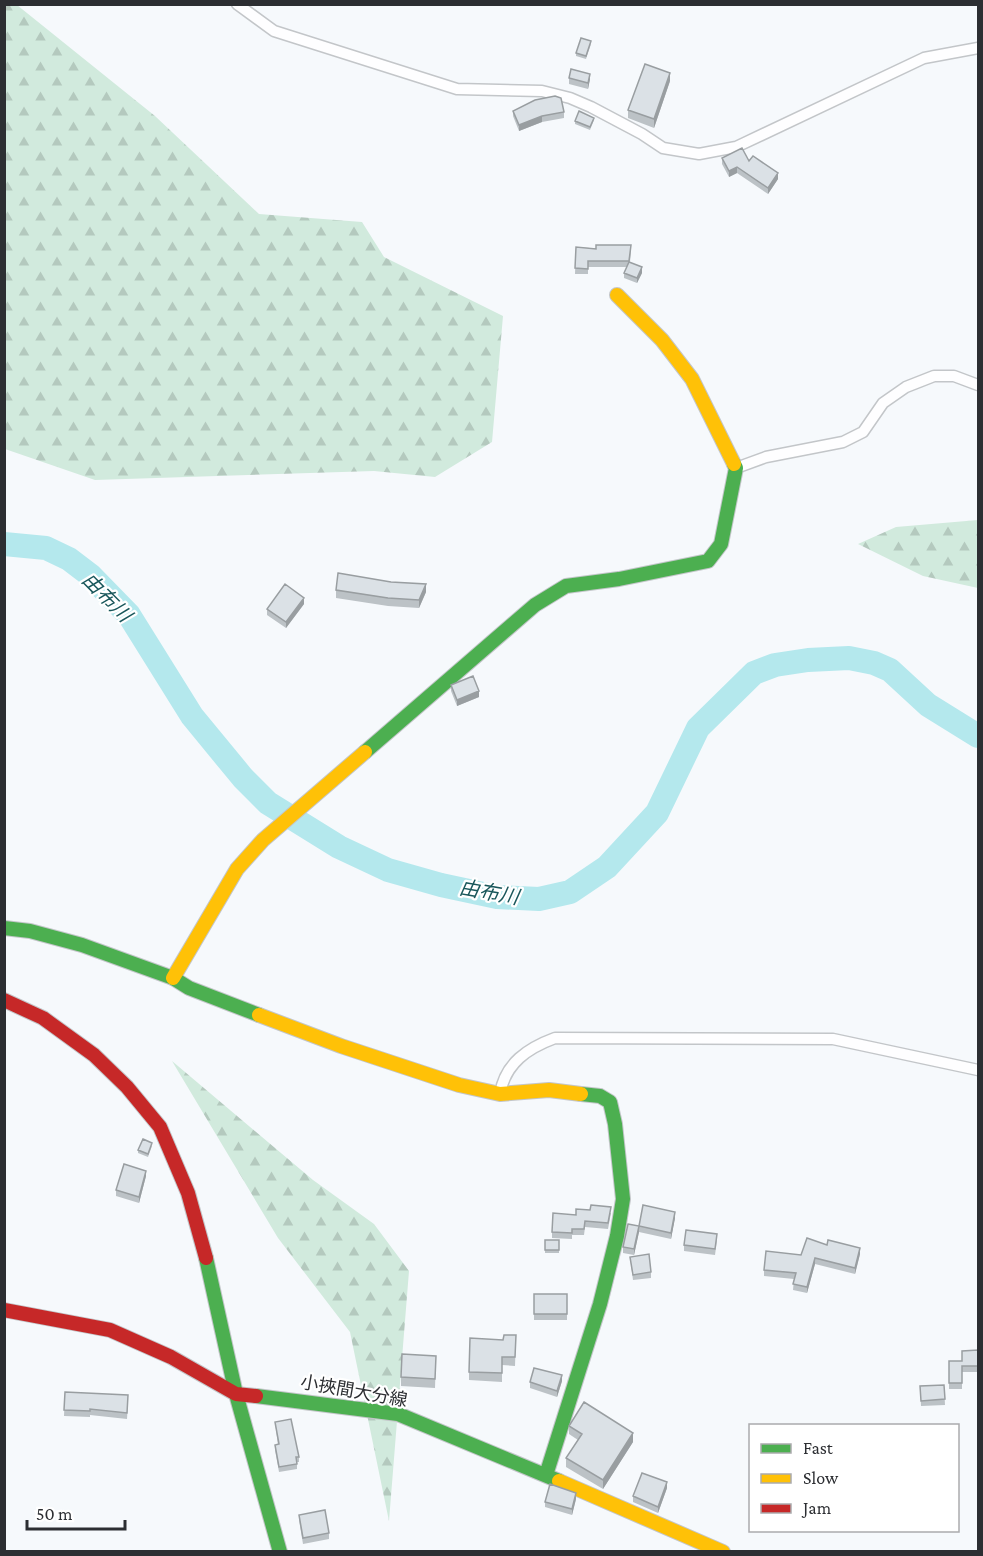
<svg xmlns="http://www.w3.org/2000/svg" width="983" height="1556" viewBox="0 0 983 1556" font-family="'Crimson Pro','Noto Sans JP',serif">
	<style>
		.forest { fill: url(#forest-firs) }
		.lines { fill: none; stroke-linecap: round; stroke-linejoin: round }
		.river { stroke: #b4e8ed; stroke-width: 24 }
		.street-casing { stroke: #c3c6c9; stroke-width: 13 }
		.fast-casing { stroke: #c3c6c9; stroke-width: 16 }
		.slow-casing { stroke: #c3c6c9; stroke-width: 16 }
		.jam-casing { stroke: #c3c6c9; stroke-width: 16 }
		.street { stroke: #fefeff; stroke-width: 10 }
		.fast { stroke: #4caf50; stroke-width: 14 }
		.slow { stroke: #ffc107; stroke-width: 14 }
		.jam { stroke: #c62828; stroke-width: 14 }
		.wall { fill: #bcc2c6 }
		.shaded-wall { fill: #999ea1 }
		.building { fill: #dbe1e6; stroke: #999ea1; stroke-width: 1.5 }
		.labels { text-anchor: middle; stroke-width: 4.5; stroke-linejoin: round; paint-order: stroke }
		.street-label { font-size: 18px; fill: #2c2e32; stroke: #fff }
		.water-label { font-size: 20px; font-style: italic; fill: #19575b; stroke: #fff }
	</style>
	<defs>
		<pattern id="forest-firs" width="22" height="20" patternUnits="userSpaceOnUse" patternTransform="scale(1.5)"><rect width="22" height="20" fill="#d1eadd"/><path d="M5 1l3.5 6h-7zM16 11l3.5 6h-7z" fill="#b4c9be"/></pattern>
	</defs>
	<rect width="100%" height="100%" fill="#f6f9fc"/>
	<path class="forest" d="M5 4 17 5 155 116 259 214 362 222 384 257 503 316 492 442 435 477 374 471 95 480 5 449Z
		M978 520V588L923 576 858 544 896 527Z
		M172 1061 313 1180 374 1224 409 1271 389 1521 350 1332 278 1238Z"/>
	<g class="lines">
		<path class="river" d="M4 544 46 548 69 559 90 575 129 615 192 716 243 778 268 803 339 847 388 870 441 885 497 897 539 899 570 892 607 867 657 813 698 728 754 673 775 665 808 660 849 658 874 663 890 670 928 705 978 736"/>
		<g class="street-casing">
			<path id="street" d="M237 4 274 31 457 89 542 91 570 98 591 107 642 134 663 148 699 154 736 147 924 58 978 48
				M736 468 766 457 843 442 863 432 883 403 906 387 934 376H954L978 385
				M500 1094C505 1063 528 1048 555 1038L833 1039 978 1070"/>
		</g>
		<g class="fast-casing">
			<path id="fast" d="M365 752 535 605 566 586 619 579 708 561 721 544 736 468 734 464
				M4 928 30 931 82 945 173 978 189 988 259 1015
				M206 1258 236 1394 280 1552
				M256 1396 398 1414 559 1481
				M546 1475 600 1304 617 1236 623 1199 615 1124 610 1102 600 1096 581 1094"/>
		</g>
		<g class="slow-casing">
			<path id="slow" d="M617 295 662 340 692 379 734 464
				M173 978 237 869 263 840 365 752
				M259 1015 341 1046 459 1085 500 1094 549 1090 581 1094
				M559 1481 723 1552"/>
		</g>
		<g class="jam-casing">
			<path id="jam" d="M4 1000 43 1018 94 1055 127 1087 160 1127 188 1193 206 1258
				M4 1310 110 1330 171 1357 236 1394 256 1396"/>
		</g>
		<use href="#street" class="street"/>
		<use href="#fast" class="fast"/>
		<use href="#slow" class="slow"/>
		<use href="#jam" class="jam"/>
	</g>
	<path class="wall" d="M591 44 586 59 576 56V53Z
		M569 78 590 79 588 89 569 84Z
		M670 81 654 128 628 118V110Z
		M513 111 564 112V118L542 122 519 131 513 116Z
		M594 120 590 130 575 124V121Z
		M722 158 749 161 778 179 768 194 737 173 729 177 722 164Z
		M576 247 631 251 630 262 642 273 637 283 624 278V273L627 267H588V274H575Z
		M336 590 426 592 419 608 388 606 336 598Z
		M304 604 286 628 267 615V609Z
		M451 685 479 697 457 706 451 691Z
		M152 1146 148 1157 138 1153V1150Z
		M146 1176 139 1203 116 1196V1190Z
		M611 1213 608 1229 585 1227 584 1235H572V1239L552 1238V1232L576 1215Z
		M675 1218 671 1239 639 1232 634 1255 623 1253V1247L639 1226Z
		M545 1240H559V1253H545Z
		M717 1240 715 1255 684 1251V1245Z
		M827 1245 860 1254 855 1274 815 1264 807 1293 793 1290 794 1279 764 1276V1270Z
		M630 1257 651 1272V1278L633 1280Z
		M534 1294H567V1320H534Z
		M516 1335 515 1366 502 1365V1382L469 1380V1372L503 1340Z
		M978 1350V1372H962V1389H949V1361H962Z
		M436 1356 435 1388 401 1386V1377Z
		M562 1381 557 1397 530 1388V1382Z
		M944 1385 945 1405 921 1406 920 1386Z
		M65 1392 128 1401 127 1419 90 1415V1417L64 1416Z
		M275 1422 299 1457V1462H297V1469L279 1472 275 1450V1445H278Z
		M569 1426 633 1442 603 1489 566 1467V1458L578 1440 569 1434Z
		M667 1488 658 1513 633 1502V1496Z
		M576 1499 572 1515 545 1507V1502Z
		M299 1515 329 1533V1539L303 1544 299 1520Z"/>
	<path class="shaded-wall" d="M670 73V81L654 128V119Z
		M590 74V79L588 89V83Z
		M542 116V122L519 131V125Z
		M737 167V173L729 177V171Z
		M778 173V179L768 194V188Z
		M642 267V273L637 283V278Z
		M426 584V592L419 608V600Z
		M304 598V604L286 628V622Z
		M479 691V697L457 706V700Z
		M146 1171V1176L139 1203V1197Z
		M675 1212V1218L671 1239V1233Z
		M639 1226V1232L634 1255V1249Z
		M860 1248V1254L855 1274V1268Z
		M815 1258V1264L807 1293V1287Z
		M562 1375V1381L557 1397V1391Z
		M633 1433V1442L603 1489V1480Z
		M667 1482V1488L658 1513V1507Z
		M576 1493V1499L572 1515V1509Z"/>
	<path class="building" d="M581 38 591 41 586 56 576 53Z
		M645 64 670 73 654 119 628 110Z
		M571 69 590 74 588 83 569 78Z
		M555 96 561 98 564 112 542 116 519 125 513 111 535 100Z
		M579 111 594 118 590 127 575 121Z
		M742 148 749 161 753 156 778 173 768 188 737 167 729 171 722 158Z
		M596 245H631L629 261H588V269L575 268 576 247 596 249Z
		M629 262 642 267 637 278 624 273Z
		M338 573 391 582 426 584 419 600 388 598 336 590Z
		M285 584 304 598 286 622 267 609Z
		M473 676 479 691 457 700 451 685Z
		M143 1139 152 1143 148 1154 138 1150Z
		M124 1164 146 1171 139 1197 116 1190Z
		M591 1205 611 1207 608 1223 585 1221 584 1229H572V1233L552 1232 553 1213 576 1215V1209L590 1210Z
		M643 1205 675 1212 671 1233 639 1226Z
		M628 1224 639 1226 634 1249 623 1247Z
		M686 1230 717 1234 715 1249 684 1245Z
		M807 1238 827 1245 828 1240 860 1248 855 1268 815 1258 807 1287 793 1284 796 1273 764 1270 766 1251 801 1255Z
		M545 1240H559V1250H545Z
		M649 1254 651 1272 633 1275 630 1257Z
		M534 1294H567V1314H534Z
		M504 1335H516L515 1357H502V1373L469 1372 470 1338 503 1340Z
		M978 1350V1366H962V1383H949V1361H962V1351Z
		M402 1354 436 1356 435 1379 401 1377Z
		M534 1368 562 1375 557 1391 530 1382Z
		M944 1385 945 1399 921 1401 920 1386Z
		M65 1392 128 1395 127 1413 90 1409V1411L64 1410Z
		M584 1402 633 1433 603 1480 566 1458 582 1434 569 1426Z
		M291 1419 299 1457H296L297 1464 279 1467 275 1445 279 1444 275 1422Z
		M642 1473 667 1482 658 1507 633 1496Z
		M550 1484 576 1493 572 1509 545 1502Z
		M325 1510 329 1533 303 1538 299 1515Z"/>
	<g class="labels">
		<g class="street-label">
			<text transform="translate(354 1391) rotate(10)" y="6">小挾間大分線</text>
		</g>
		<g class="water-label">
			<text transform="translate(107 597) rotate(45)" y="7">由布川</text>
			<text transform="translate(489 892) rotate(10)" y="7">由布川</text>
		</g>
	</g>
	<rect width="983" height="1556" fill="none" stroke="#2c2e32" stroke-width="12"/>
	<rect x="749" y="1424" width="210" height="108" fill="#ffffff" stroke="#ababad" stroke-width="1.5"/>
	<rect x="761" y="1444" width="30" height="9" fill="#4caf50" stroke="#ababad" stroke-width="1.5"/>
	<text x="803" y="1454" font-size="18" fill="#2c2e32">Fast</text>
	<rect x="761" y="1474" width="30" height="9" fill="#ffc107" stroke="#ababad" stroke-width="1.5"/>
	<text x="803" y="1484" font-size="18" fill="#2c2e32">Slow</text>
	<rect x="761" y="1504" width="30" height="9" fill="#c62828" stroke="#ababad" stroke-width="1.5"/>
	<text x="803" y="1514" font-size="18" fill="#2c2e32">Jam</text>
	<path d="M27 1520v9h98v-9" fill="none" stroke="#2c2e32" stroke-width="3"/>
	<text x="36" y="1520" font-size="18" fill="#2c2e32" stroke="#ffffff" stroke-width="4.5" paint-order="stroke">50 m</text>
</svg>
